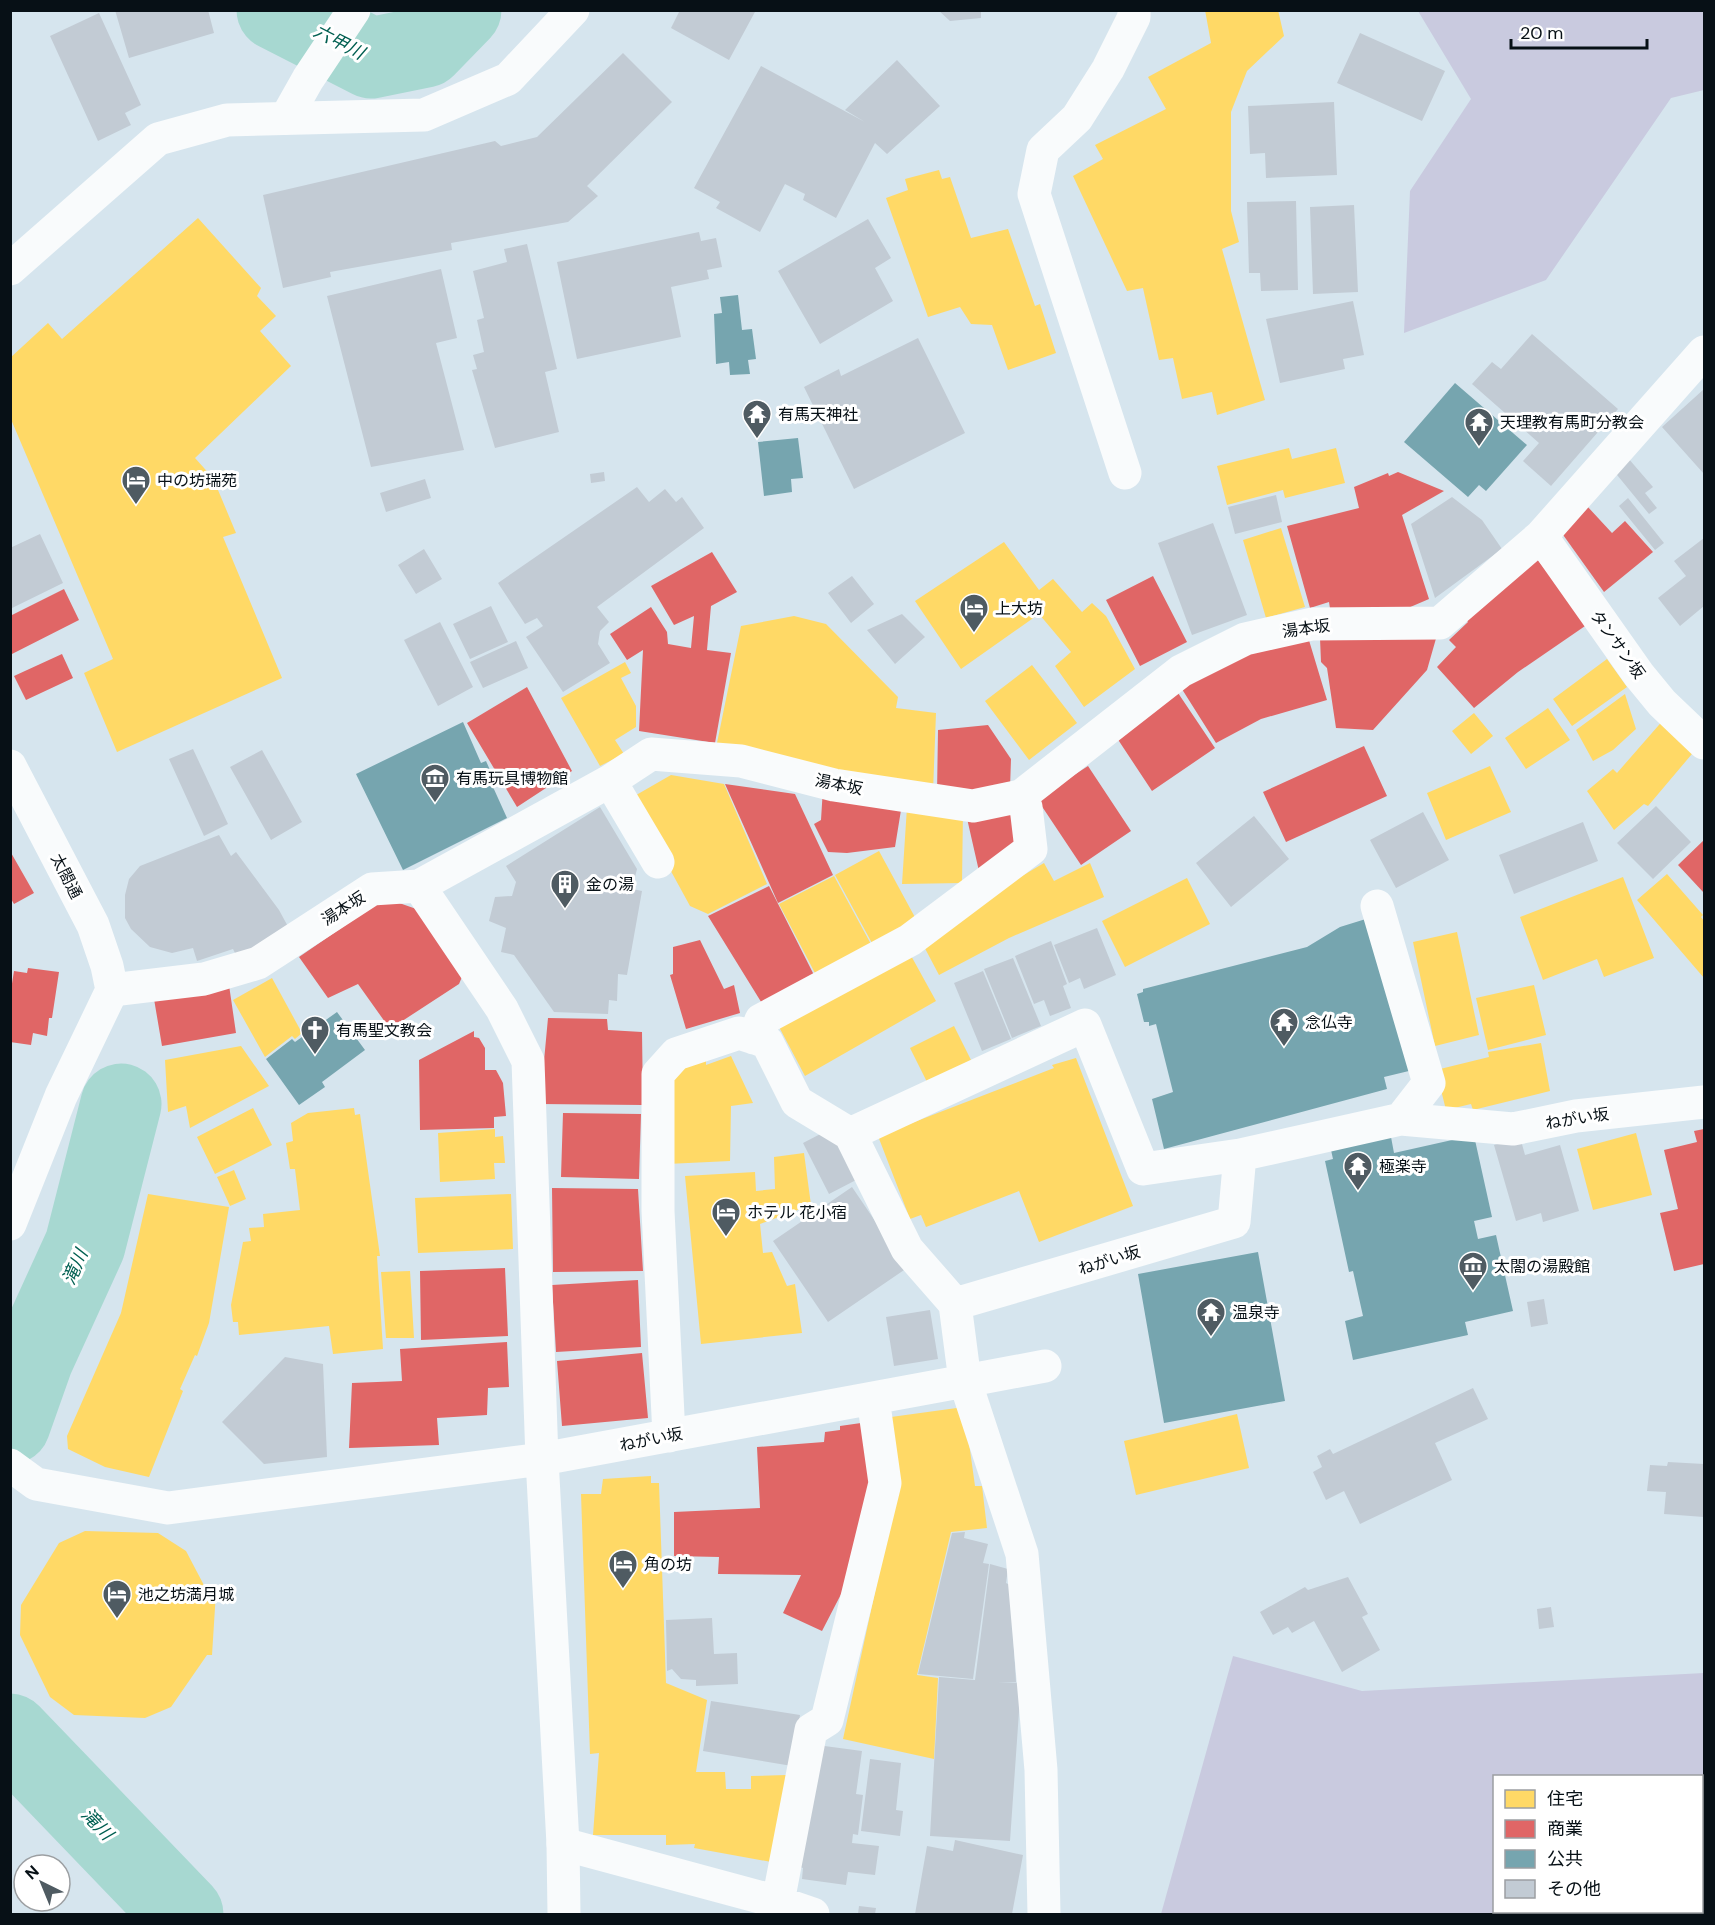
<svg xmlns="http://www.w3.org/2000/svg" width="1715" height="1925" viewBox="0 0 1715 1925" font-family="'DM Sans','Noto Sans JP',sans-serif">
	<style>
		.green { fill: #c9cadf; fill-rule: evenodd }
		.homes { fill: #ffd966 }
		.shops { fill: #e06666 }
		.public { fill: #76a5af }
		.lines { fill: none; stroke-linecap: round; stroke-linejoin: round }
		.river { stroke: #a7d8d1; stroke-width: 81 }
		.building { fill: #c2cbd4 }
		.minor { stroke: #f9fbfc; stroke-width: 33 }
		.tertiary { stroke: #f9fbfc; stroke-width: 33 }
		.labels { text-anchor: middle; stroke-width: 6; stroke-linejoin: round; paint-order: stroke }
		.poi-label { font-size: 16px; fill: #071016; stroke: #fff; text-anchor: start }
		.street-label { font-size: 16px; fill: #071016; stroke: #fff }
		.water-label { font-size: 18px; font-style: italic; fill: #015f51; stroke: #fff }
	</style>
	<rect width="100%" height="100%" fill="#d6e5ee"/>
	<path class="green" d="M1418 11H1704V90L1671 98 1546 280 1404 333 1410 191 1471 99Z
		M1233 1656 1362 1691 1704 1673V1914H1161ZM1494 1776H1702V1912H1494Z"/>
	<path class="homes" d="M1205 10H1278L1284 36 1247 71 1231 112V211L1239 242 1222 249 1265 400 1217 415 1212 392 1182 399 1173 358 1159 360 1143 288 1127 291 1073 176 1103 159 1095 145 1166 109 1148 77 1211 43Z
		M939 170 942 179 950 177 971 238 1008 229 1035 306 1040 304 1056 353 1008 370 992 325 971 324 960 307 928 317 886 198 908 190 905 179Z
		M198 218 261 288 257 296 276 316 260 331 291 366 195 458 213 478 236 533 223 537 282 678 117 752 84 673 113 659 10 417V358L48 323 62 339Z
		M1289 448 1292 459 1336 448 1345 483 1285 498 1283 490 1227 505 1217 466Z
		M1281 528 1305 607 1266 618 1243 540Z
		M1004 542 1039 590 1053 579 1082 612 1092 603 1106 616 1135 669 1084 707 1055 666 1071 652 1039 614 961 669 915 601Z
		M794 616 826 624 898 697 896 708 936 713 933 792 717 743 741 626Z
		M1607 659 1627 687 1572 726 1553 699Z
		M625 662 631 673 621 678 636 706V727L615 740 624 754 600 766 561 698Z
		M1032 665 1077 723 1029 760 985 701Z
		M1625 694 1636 729 1613 750 1593 761 1576 730Z
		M1548 708 1570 740 1526 769 1505 738Z
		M1474 713 1493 736 1471 754 1452 731Z
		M1665 718 1697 748 1648 806 1644 804 1614 830 1587 791 1613 769 1617 773Z
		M1490 766 1511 812 1446 840 1427 793Z
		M671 775 724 784 767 884 708 914 690 906 631 798Z
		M907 807 963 810 962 883 902 884Z
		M879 851 917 921 873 945 835 875Z
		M1044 863 1054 881 1090 863 1104 897 1009 938 939 975 919 937Z
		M1667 874 1703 915 1701 917 1704 921V978L1637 900Z
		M834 876 872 946 816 975 779 904Z
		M1623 877 1654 958 1604 977 1597 959 1543 980 1520 917Z
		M1187 878 1210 924 1125 967 1102 921Z
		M1457 932 1479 1035 1435 1046 1413 942Z
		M909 952 936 1001 805 1076 778 1025Z
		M272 978 302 1033 295 1039 292 1036 265 1057 233 1000Z
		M1534 985 1546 1035 1488 1050 1476 998Z
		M954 1026 973 1064 929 1086 910 1048Z
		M1541 1043 1550 1091 1473 1110 1471 1104 1446 1110 1436 1070 1489 1057 1488 1052Z
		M241 1046 269 1086 190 1128 186 1106 168 1112 165 1060Z
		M706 1051V1065L731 1056 753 1103 731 1106 730 1161 667 1164 671 1068Z
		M1076 1058 1133 1206 1039 1242 1019 1191 926 1227 921 1215 910 1219 878 1136 1054 1068 1052 1065Z
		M253 1108 272 1145 215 1174 197 1137Z
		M354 1108 355 1115 360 1114 380 1256H377L383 1349 333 1354 329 1326 239 1335 238 1322H233L231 1305 243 1242 251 1241 249 1228 264 1227 263 1214 300 1210 295 1169H290L286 1143 293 1141 291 1123 308 1113Z
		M495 1129V1137L503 1136 505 1163H494L495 1179 440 1182 438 1133Z
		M1636 1133 1652 1195 1593 1210 1577 1149Z
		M804 1153 811 1205 760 1224 763 1253 772 1252 787 1286 795 1284 802 1333 701 1344 685 1176 755 1172 756 1191 775 1189 774 1157Z
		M234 1170 246 1199 230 1206 217 1177Z
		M148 1194 229 1207 209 1323 197 1356 195 1355 180 1389 183 1391 149 1477 105 1467 68 1449 67 1436 121 1313Z
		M511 1194 513 1249 418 1253 415 1198Z
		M410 1271 414 1338H386L381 1272Z
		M964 1407 975 1486H982L987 1528 951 1532 917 1675 938 1678 934 1759 843 1739 897 1491 891 1417Z
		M1237 1414 1249 1468 1136 1495 1124 1441Z
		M651 1476V1483H659L666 1683 707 1700 696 1772H725L726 1789H751V1776L786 1775 777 1863 694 1848 695 1844 666 1845V1835H593L599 1753 590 1754 581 1494H601L603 1479Z
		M85 1531 158 1533 186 1551 207 1591 216 1592 212 1655H207L171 1707 145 1718 74 1715 50 1697 20 1635 21 1605 59 1543Z"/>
	<path class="shops" d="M1398 472 1444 491 1402 515 1429 599 1394 614 1331 615 1329 602 1310 608 1287 526 1359 508 1354 487 1388 473 1389 476Z
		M1587 506 1612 533 1625 521 1653 552 1604 592 1561 532Z
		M712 552 737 592 711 606 707 650 731 653 715 743 639 731 643 650 627 660 610 634 651 607 667 632 668 644 691 648 694 616 674 625 651 586Z
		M1537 559 1588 624 1518 672 1474 708 1437 667 1456 647 1449 640 1468 622 1463 616Z
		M1153 576 1187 642 1140 666 1106 600Z
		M64 589 79 620 10 655V616Z
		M1437 635 1427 670 1373 730 1336 728 1327 668 1321 662 1320 638Z
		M1308 637 1327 700 1261 719 1216 743 1180 686 1226 660Z
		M62 654 73 678 26 700 14 676Z
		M527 687 572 771 517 807 467 723Z
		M1174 687 1215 748 1152 791 1111 729Z
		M988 725 1011 759 1010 789 937 794 938 730Z
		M1364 746 1387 796 1286 842 1263 792Z
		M1088 766 1131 831 1081 865 1037 799Z
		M725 784 795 794 833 875 778 903Z
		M823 788 902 804 895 847 847 853 828 852 814 824 821 820Z
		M1016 804 1024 850 981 880 966 814Z
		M1704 840V893L1678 865Z
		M10 851 34 893 14 904 10 897Z
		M769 886 815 977 763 1005 708 916Z
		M385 898 422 911 462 977 459 984 390 1029 358 984 328 998 299 957Z
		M700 940 724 989 734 985 740 1013 686 1029 670 975 673 974V947Z
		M28 968 59 972 52 1018H49L47 1036 33 1033 31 1045 10 1042V996L14 971 27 973Z
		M229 985 236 1033 162 1046 154 999Z
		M548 1018 607 1019 608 1030 642 1032 643 1105 540 1104Z
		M474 1031V1037L479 1038 485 1048V1070H496L503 1083 506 1116 494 1117V1128L420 1130 419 1060Z
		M563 1113 641 1114 639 1179 561 1177Z
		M1704 1129V1264L1674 1271 1660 1213 1678 1209 1664 1150 1697 1142 1694 1131Z
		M552 1188 638 1189 643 1271 553 1272Z
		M505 1268 508 1336 421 1340 420 1271Z
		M638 1280 641 1347 556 1352 552 1285Z
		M507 1342 509 1387 488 1388 487 1415 437 1418 439 1445 349 1448 352 1383 402 1381 400 1349Z
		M642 1353 648 1418 562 1426 557 1361Z
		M868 1422 872 1491 852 1573 822 1631 783 1613 801 1575 718 1574 719 1557 674 1556V1512L760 1508 757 1447 824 1442 825 1432 840 1430V1426Z"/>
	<path class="public" d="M738 295 742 330 752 329 756 359 748 360 750 374 730 375 729 362 716 364 714 314 722 313 720 297Z
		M1455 383 1527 445 1486 491 1479 485 1468 497 1404 442Z
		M798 438 803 478 791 479 792 492 764 496 758 442Z
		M463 722 481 763 486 761 497 786 493 787 507 818 403 870 356 774Z
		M1369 918 1413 1070 1384 1077 1387 1089 1164 1149 1152 1099 1173 1092 1156 1024 1149 1026V1022H1144L1137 994 1143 992V989L1307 947 1340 927Z
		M337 1012 365 1050 322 1082 325 1087 299 1105 266 1059 292 1039 295 1042Z
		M1391 1137 1394 1153 1461 1138 1475 1140 1492 1217 1474 1221 1478 1239 1496 1235 1513 1311 1465 1322 1468 1335 1353 1360 1345 1321 1363 1316 1353 1271 1349 1272 1325 1161 1333 1159 1331 1150Z
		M1258 1252 1285 1401 1164 1423 1138 1274Z"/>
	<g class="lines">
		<path class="river" d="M277 10 371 58 425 47 461 10
			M10 1424 33 1359 85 1245 121 1104
			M10 1734 183 1914"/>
	</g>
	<path class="building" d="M115 10H208L214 33 129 58Z
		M680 10H756L729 60 671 28Z
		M938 10H981V18L950 21Z
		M99 13 141 105 125 113 131 125 98 141 50 36Z
		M1360 33 1445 71 1422 121 1337 83Z
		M623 53 672 102 587 186 598 196 568 222 451 243 452 250 330 272 331 277 283 288 263 195 495 141 501 146 537 137Z
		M897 60 940 106 887 154 875 143 836 218 803 200 805 194 785 184 760 232 716 208 720 202 694 188 761 66 865 122 845 110Z
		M1334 102 1337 175 1266 178 1265 153 1250 154 1248 106Z
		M1296 201 1298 290 1261 291 1260 273H1249L1247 202Z
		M1354 205 1358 292 1313 294 1310 207Z
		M868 219 891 258 875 268 893 301 820 344 778 271Z
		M699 232 701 241 716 238 722 267 707 270 709 279 671 287 681 337 577 359 557 262Z
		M527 244 557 369 545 372 559 432 495 448 472 370 477 369 473 355 484 352 477 320 484 318 473 271 507 262 504 249Z
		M441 269 457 338 436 343 464 450 371 467 327 296Z
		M1353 301 1364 355 1343 359 1345 369 1280 383 1266 319Z
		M1532 334 1618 409 1551 486 1523 461 1539 443 1472 384 1492 362 1501 369Z
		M918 338 965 433 854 489 804 387 839 369 841 376Z
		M1704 389V474L1662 427Z
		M1628 458 1653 487 1645 493 1657 508 1649 514 1613 470Z
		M604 472 605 481 591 483 590 474Z
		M425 479 431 498 386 512 380 493Z
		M637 487 649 502 665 489 676 502 682 497 704 528 597 607 609 622 600 631 598 644 610 663 563 692 526 637 543 626 537 618 525 624 498 583Z
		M1276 495 1282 522 1235 534 1228 507Z
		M1452 497 1482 520 1502 549 1435 598 1411 524Z
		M1628 498 1664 543 1655 550 1619 506Z
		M1213 523 1247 615 1192 635 1158 543Z
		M40 534 63 583 10 609V548Z
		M1704 538V606L1680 626 1658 598 1686 576 1674 561Z
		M424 549 442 579 416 594 398 565Z
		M852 576 874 604 851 623 828 593Z
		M491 606 508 642 470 659 453 624Z
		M902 614 925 637 895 664 867 630Z
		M440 622 473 687 438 706 404 640Z
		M516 641 528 668 483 688 470 662Z
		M193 749 228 824 204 836 169 759Z
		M262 750 302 822 271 840 230 767Z
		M1656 806 1691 842 1653 879 1617 843Z
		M600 807 637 869 632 889 642 891 627 975 618 974 617 1001 609 1000 608 1014 554 1012 514 955 501 952 506 928 489 921 495 897 512 896 516 882 506 866Z
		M1423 812 1449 860 1396 888 1370 840Z
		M1254 816 1289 859 1231 907 1196 863Z
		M1583 822 1598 861 1514 894 1499 855Z
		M219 835 231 856 236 852 279 910 291 932 236 955 233 949 197 961 193 948 172 953 150 947 131 929 125 918V895L129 879 140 866Z
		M1097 928 1116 975 1084 989 1080 978 1069 983 1054 945Z
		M1051 941 1067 984 1063 986 1071 1008 1050 1016 1044 1000 1034 1004 1015 956Z
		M1013 958 1041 1026 1012 1038 984 969Z
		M983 971 1011 1039 982 1051 954 983Z
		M832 1128 858 1179 829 1194 803 1143Z
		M1520 1137 1525 1155 1560 1145 1579 1211 1543 1222 1541 1213 1516 1221 1494 1145Z
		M852 1187 907 1268 828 1322 773 1241Z
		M1544 1299 1548 1324 1531 1327 1527 1302Z
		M930 1310 938 1359 894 1366 886 1317Z
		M285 1357 323 1364 327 1457 264 1464 222 1422Z
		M1473 1388 1488 1419 1435 1443 1452 1480 1360 1524 1344 1491 1326 1500 1313 1472 1322 1467 1317 1456 1330 1449 1333 1454Z
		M1668 1462 1704 1464V1517L1664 1514 1666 1492 1647 1491 1650 1465 1667 1466Z
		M965 1532 964 1538 988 1544 983 1563 989 1564 973 1679 918 1674 952 1533Z
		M990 1564 1008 1569 1006 1583 1010 1585 1016 1682H998L1021 1683 1010 1841 930 1836 939 1677 975 1680Z
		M1348 1577 1368 1614 1362 1617 1380 1650 1342 1672 1314 1621 1292 1633 1288 1627 1273 1635 1260 1612 1305 1587 1308 1590Z
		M1551 1607 1554 1627 1539 1629 1537 1609Z
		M712 1618 714 1654 737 1653 738 1684 696 1686V1680L681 1679 672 1669 667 1671 666 1620Z
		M711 1701 800 1715 792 1766 703 1751Z
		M817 1745 862 1751 856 1794 863 1795 858 1835 853 1834 852 1843 879 1846 875 1875 848 1872 846 1885 802 1879 803 1868 800 1867Z
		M870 1759 901 1763 896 1810 903 1811 900 1836 861 1831Z
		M955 1840 1023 1855 1012 1914H915L927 1846 953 1851Z
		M859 1906 876 1908 875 1914H858Z"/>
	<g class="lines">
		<path class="minor" d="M286 118 308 79 354 10
			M1125 473 1034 194 1043 150 1077 118 1108 69 1134 17V10
			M1541 536 1639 675 1662 703 1704 743
			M610 781 658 862
			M419 886 502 1009 528 1061 542 1459 965 1381 955 1304 1234 1222 1240 1155 1401 1119 1513 1129 1576 1116 1704 1102
			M1377 906 1429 1083 1401 1119
			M112 990 204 979 258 963 372 889 419 886 610 781 651 754 741 761 834 785 973 806 1021 796 1181 671 1245 639 1312 624 1440 623 1541 536 1704 352
			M754 1038 761 1020 910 940 1031 849 1026 807 1021 796
			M850 1134 1085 1025 1143 1169 1240 1155
			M669 1436 658 1211V1074L676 1054 739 1033 767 1042 797 1102 850 1134 907 1249 955 1304
			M563 1844 778 1902 813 1914
			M778 1902 811 1730 827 1720 885 1483 873 1398
			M1044 1914 1041 1770 1022 1554 965 1381 1045 1366"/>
		<path class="tertiary" d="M10 269 158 139 227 120 424 115 508 79 573 10
			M10 766 93 925 107 966 112 990 61 1096 10 1224
			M10 1465 36 1484 168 1508 542 1459 563 1844 564 1914"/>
	</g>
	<defs>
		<g id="temple-pin" transform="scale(1.5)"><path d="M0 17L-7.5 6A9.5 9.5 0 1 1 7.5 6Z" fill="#4f5b62" stroke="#fff"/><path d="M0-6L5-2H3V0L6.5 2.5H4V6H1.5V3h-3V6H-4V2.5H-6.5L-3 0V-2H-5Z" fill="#fff"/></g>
		<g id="hotel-pin" transform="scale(1.5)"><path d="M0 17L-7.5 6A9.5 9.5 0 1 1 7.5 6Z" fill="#4f5b62" stroke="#fff"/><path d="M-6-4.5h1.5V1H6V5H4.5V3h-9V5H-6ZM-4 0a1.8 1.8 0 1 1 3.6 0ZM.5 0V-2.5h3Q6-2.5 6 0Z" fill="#fff"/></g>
		<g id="museum-pin" transform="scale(1.5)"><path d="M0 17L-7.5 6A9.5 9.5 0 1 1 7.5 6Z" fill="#4f5b62" stroke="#fff"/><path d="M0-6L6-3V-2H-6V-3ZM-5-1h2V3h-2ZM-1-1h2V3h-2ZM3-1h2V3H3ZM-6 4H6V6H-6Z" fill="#fff"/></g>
		<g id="building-pin" transform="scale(1.5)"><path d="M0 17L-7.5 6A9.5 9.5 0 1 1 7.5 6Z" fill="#4f5b62" stroke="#fff"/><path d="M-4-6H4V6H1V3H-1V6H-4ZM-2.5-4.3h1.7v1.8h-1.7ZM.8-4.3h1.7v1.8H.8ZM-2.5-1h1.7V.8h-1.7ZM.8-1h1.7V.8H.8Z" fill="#fff"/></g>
		<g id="church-pin" transform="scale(1.5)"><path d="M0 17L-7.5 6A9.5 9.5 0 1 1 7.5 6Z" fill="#4f5b62" stroke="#fff"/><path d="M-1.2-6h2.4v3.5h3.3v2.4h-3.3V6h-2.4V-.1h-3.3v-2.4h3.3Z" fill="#fff"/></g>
	</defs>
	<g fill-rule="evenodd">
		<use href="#temple-pin" x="757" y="414"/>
		<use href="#temple-pin" x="1479" y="422"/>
		<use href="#hotel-pin" x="136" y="480"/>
		<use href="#hotel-pin" x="974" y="608"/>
		<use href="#museum-pin" x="435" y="778"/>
		<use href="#building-pin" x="565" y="884"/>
		<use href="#temple-pin" x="1284" y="1022"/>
		<use href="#church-pin" x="315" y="1030"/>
		<use href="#temple-pin" x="1358" y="1166"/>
		<use href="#hotel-pin" x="726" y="1212"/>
		<use href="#museum-pin" x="1473" y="1266"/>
		<use href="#temple-pin" x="1211" y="1312"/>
		<use href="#hotel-pin" x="623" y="1564"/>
		<use href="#hotel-pin" x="117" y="1594"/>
	</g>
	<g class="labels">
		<g class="poi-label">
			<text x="778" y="420">有馬天神社</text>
			<text x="1500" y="428">天理教有馬町分教会</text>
			<text x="157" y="486">中の坊瑞苑</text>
			<text x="995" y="614">上大坊</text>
			<text x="456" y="784">有馬玩具博物館</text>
			<text x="586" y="890">金の湯</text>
			<text x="1305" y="1028">念仏寺</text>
			<text x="336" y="1036">有馬聖文教会</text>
			<text x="1379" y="1172">極楽寺</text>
			<text x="747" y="1218">ホテル 花小宿</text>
			<text x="1494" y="1272">太閤の湯殿館</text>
			<text x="1232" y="1318">温泉寺</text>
			<text x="644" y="1570">角の坊</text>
			<text x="138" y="1600">池之坊満月城</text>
		</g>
		<g class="street-label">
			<text transform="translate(1306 628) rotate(-8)" y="6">湯本坂</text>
			<text transform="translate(1618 644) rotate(54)" y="6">タンサン坂</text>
			<text transform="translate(839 784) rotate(11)" y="6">湯本坂</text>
			<text transform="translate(67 876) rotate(63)" y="6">太閤通</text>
			<text transform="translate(343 908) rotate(-33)" y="6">湯本坂</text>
			<text transform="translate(1577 1118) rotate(-9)" y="6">ねがい坂</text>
			<text transform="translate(1109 1260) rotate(-17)" y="6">ねがい坂</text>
			<text transform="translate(651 1439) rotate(-11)" y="6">ねがい坂</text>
		</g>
		<g class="water-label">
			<text transform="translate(339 42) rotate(27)" y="6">六甲川</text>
			<text transform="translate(75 1267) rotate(-66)" y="6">滝川</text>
			<text transform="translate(97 1824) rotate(46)" y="6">滝川</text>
		</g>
	</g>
	<rect width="1715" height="1925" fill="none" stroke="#071016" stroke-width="24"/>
	<rect x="1493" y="1775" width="210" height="138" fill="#ffffff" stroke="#9c9fa2" stroke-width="1.5"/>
	<rect x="1505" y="1790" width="30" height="18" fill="#ffd966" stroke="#9c9fa2" stroke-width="1.5"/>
	<text x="1547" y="1805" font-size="18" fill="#071016">住宅</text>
	<rect x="1505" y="1820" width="30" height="18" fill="#e06666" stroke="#9c9fa2" stroke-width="1.5"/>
	<text x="1547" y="1835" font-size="18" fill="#071016">商業</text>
	<rect x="1505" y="1850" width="30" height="18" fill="#76a5af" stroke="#9c9fa2" stroke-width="1.5"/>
	<text x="1547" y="1865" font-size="18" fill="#071016">公共</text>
	<rect x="1505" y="1880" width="30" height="18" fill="#c2cbd4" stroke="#9c9fa2" stroke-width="1.5"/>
	<text x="1547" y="1895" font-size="18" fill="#071016">その他</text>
	<g transform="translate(42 1883) rotate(317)"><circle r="28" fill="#ffffff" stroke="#9c9fa2" stroke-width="1.5"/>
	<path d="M0-4.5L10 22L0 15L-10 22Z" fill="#4f5b62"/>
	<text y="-9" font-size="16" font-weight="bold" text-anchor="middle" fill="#071016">N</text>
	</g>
	<path d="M1511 39v9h136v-9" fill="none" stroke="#071016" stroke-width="3"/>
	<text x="1520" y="39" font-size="18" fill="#071016" stroke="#ffffff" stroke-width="4.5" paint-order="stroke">20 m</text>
</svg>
